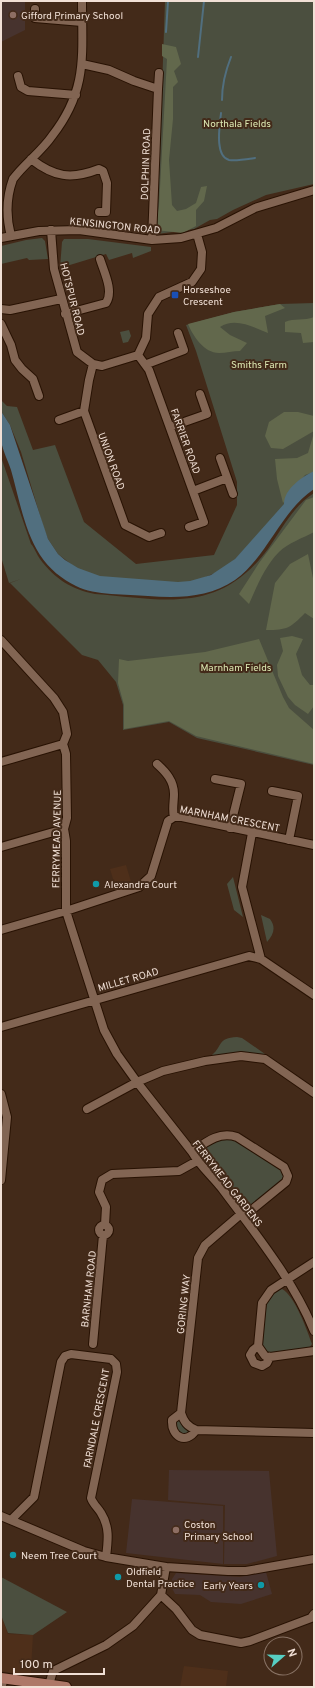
<svg xmlns="http://www.w3.org/2000/svg" width="315" height="1688" viewBox="0 0 315 1688" font-family="Overpass,sans-serif">
	<style>
		.built { fill: #4e2f1a }
		.education { fill: #47332e }
		.green { fill: #4b4f3f }
		.forest { fill: #62684c }
		.water { fill: #516f7f }
		.lines { fill: none; stroke-linecap: round; stroke-linejoin: round }
		.stream { stroke: #516f7f; stroke-width: 2 }
		.minor-casing { stroke: #281203; stroke-width: 10 }
		.major-casing { stroke: #281203; stroke-width: 12 }
		.minor { stroke: #826553; stroke-width: 8 }
		.major { stroke: #ae7868; stroke-width: 10 }
		.education-dot { fill: #8d6e63; stroke: #432a19; stroke-width: 1.5 }
		.transit-dot { fill: #1a4fb4; stroke: #432a19; stroke-width: 1.5 }
		.culture-dot { fill: #0f9aa8; stroke: #432a19; stroke-width: 1.5 }
		.labels { text-anchor: middle; stroke-width: 4; stroke-linejoin: round; paint-order: stroke }
		.poi-label { font-size: 10px; fill: #f1e0d6; stroke: #432a19; text-anchor: start }
		.park-label { font-size: 10px; fill: #dce8b2; stroke: #432a19 }
		.street-label { font-size: 10px; fill: #f1e0d6; stroke: #432a19 }
	</style>
	<rect width="100%" height="100%" fill="#432a19"/>
	<path class="built" d="M126 865 132 885 116 889 110 869Z
		M1 1615 8 1634 33 1635 30 1686 22 1673 21 1675 1 1671Z
		M184 1666 228 1671 226 1687H180Z"/>
	<path class="education" d="M1 1H25V30L1 42Z
		M169 1470 269 1471 277 1556 247 1564H224L225 1505 168 1500Z
		M132 1499 223 1506V1564L126 1553Z
		M266 1572 272 1594 241 1604 211 1602 200 1595 175 1594 171 1586 172 1579 176 1573 240 1577Z"/>
	<path class="green" d="M165 1H314V184L266 195 233 210 217 219 210 220 194 229 157 234Z
		M42 238 45 241 48 259 29 260 27 258 1 264V246L26 240Z
		M64 239H88L151 247V251L133 258 132 253 109 260 106 254 60 268 62 242Z
		M314 303V474L227 568 191 583 116 582 81 572 58 554 48 539 44 529 21 452 10 425 1 411V400L7 406 17 407 33 450 55 445 84 522 136 564 214 555 237 505V482L196 351 186 325 234 312 280 304Z
		M129 330 131 336 128 342 123 343 120 332Z
		M1 457 31 544C34 547 37 555 40 559 55 579 71 589 95 594 167 600 219 614 268 549 282 529 293 506 314 493V765L197 738 169 722 123 730V705L116 682 98 660 82 655 10 583 21 579 9 583 1 557Z
		M233 877 243 917 234 910 227 884Z
		M261 915 270 919C276 927 274 934 267 942Z
		M237 1037 242 1038 265 1054 264 1056C246 1051 231 1053 213 1057L212 1055C223 1046 217 1038 237 1037Z
		M229 1138 237 1141 281 1168 285 1176 283 1182 248 1209H245L200 1152 201 1149 220 1139Z
		M282 1289C295 1296 307 1330 312 1344L309 1348 271 1353 265 1351 262 1344 267 1301 274 1291Z
		M180 1419 186 1429 192 1434 179 1435 175 1422 176 1420Z
		M1 1577 67 1612 33 1635 8 1633 1 1615Z"/>
	<path class="forest" d="M162 44 176 47 181 64 174 71 178 82 173 87V119L169 160 172 205 177 211 186 209 196 203 201 187 207 186 204 201 196 210V226L183 233 155 230 159 206 167 59 162 56Z
		M280 304 285 308 265 316 268 333C253 327 235 317 220 327L230 335 247 343 240 351C233 351 226 353 219 353 204 353 193 336 188 324L234 312Z
		M314 317V342L303 343 301 333 285 332V322C294 318 304 321 314 317Z
		M284 412H298L314 416V431L283 449 271 448 265 436 269 422Z
		M313 436 314 472 305 475 283 503 277 479 275 459 297 458 308 453Z
		M314 497V532C303 538 288 543 279 552 265 566 257 586 249 604L239 594 259 563 306 500Z
		M308 554 314 583V619L305 613C290 628 288 630 266 630L275 583 290 564Z
		M292 636 303 639 296 654 302 675 310 685H314V706L308 714 295 705 288 697 278 676 277 665 283 651 280 638Z
		M259 639 283 697 289 708 314 730V764L196 736 169 721 124 729V705L118 683 119 659 128 661 205 652Z"/>
	<path class="water" d="M1 411 10 425 48 539 58 554 65 560 78 568 100 576 178 582 190 581 211 575 235 559 284 504C284 489 302 477 314 471V489C280 512 268 556 235 580 209 598 178 598 148 596 127 594 95 596 76 586 62 579 49 569 40 555 24 530 19 498 11 470 8 461 3 451 1 441 0 432 1 421 1 411Z"/>
	<g class="lines">
		<path class="stream" d="M166 32 168 1
			M198 57 204 1
			M222 100C222 85 225 72 231 57
			M221 113C220 124 214 156 229 160 237 161 248 159 255 158"/>
		<g class="minor-casing">
			<path id="minor" d="M35 9V18L82 22
				M82 64 109 70 134 81 158 89 152 240
				M18 76 21 87 28 91 76 95
				M158 89 159 73
				M31 159C54 177 71 180 99 169L103 171 107 183 106 212H99
				M51 230 54 269 77 352 93 364 102 366 138 355 146 338 148 314 159 297 192 282 201 269 202 252 197 234
				M11 236C6 217 6 198 13 179 25 163 41 152 52 136 88 90 82 55 82 1
				M1 238 39 231 79 230 152 240 181 238 216 228 255 208 314 190
				M1 309 10 310 61 299
				M65 314 106 303C114 291 104 272 100 259
				M1 324 11 345 15 360 22 369 33 379 39 396
				M138 355 149 370 204 522 189 527
				M93 364 89 380 84 411 125 525 149 537 161 533
				M147 364 184 350 178 333
				M59 420 84 411
				M170 427 207 414 200 394
				M220 458 233 494
				M193 491 227 478
				M1 640 54 698 63 712 67 734 63 744 66 754 67 818 64 829 66 841V911L104 1030 117 1054 137 1082 192 1152C200 1166 213 1177 223 1190 255 1233 294 1281 314 1331
				M1 762 63 744
				M157 764C166 772 174 781 174 794 174 802 172 809 174 817
				M215 779 241 784 230 828
				M272 791 298 796 289 840
				M252 833 242 887 261 959
				M1 847 64 829
				M1 930 66 911 139 887 151 876 168 821 174 817H182L314 845
				M1 1027 249 956 261 959 314 995
				M1 1094 7 1117 1 1180
				M87 1109 137 1082 163 1071 205 1061 241 1056 265 1059 314 1093
				M192 1152C206 1142 219 1131 237 1137L284 1167 288 1176 286 1182 243 1217
				M241 1214 205 1245 198 1258 181 1413C184 1422 187 1426 196 1430L314 1433
				M99 1230a5 5 0 1 1 10 0a5 5 0 1 1-10 0Z
				M105 1225 106 1207 99 1192 102 1180 112 1174 179 1171 197 1161
				M314 1262 271 1290 262 1303 258 1346 265 1356 270 1357 314 1351
				M93 1344 103 1235
				M258 1346 253 1350 250 1355 254 1363 262 1366 267 1363 270 1357
				M181 1413 172 1420C171 1437 186 1445 196 1430
				M1 1516 84 1551 106 1557 166 1567 228 1571H246L314 1559
				M11 1520 34 1497 61 1362 65 1356 71 1354 111 1359 116 1364 117 1372 91 1498C93 1504 98 1508 101 1513 110 1527 108 1541 106 1557
				M161 1595 176 1609 192 1630 200 1635 241 1643 250 1641 311 1618 314 1614
				M49 1685 53 1671 106 1645 133 1626 161 1595 166 1567
				M2 1687 3 1678"/>
		</g>
		<g class="major-casing">
			<path id="major" d="M1 1678 66 1687"/>
		</g>
		<use href="#minor" class="minor"/>
		<use href="#major" class="major"/>
	</g>
	<g class="education-dot">
		<circle cx="13" cy="15" r="4"/>
		<circle cx="176" cy="1530" r="4"/>
	</g>
	<rect class="transit-dot" x="171" y="291" width="8" height="8" rx="2"/>
	<g class="culture-dot">
		<circle cx="96" cy="884" r="4"/>
		<circle cx="13" cy="1555" r="4"/>
		<circle cx="118" cy="1577" r="4"/>
		<circle cx="261" cy="1585" r="4"/>
	</g>
	<g class="labels">
		<g class="poi-label">
			<text x="21" y="19">Gifford Primary School</text>
			<text x="183" y="293">Horseshoe<tspan x="183" dy="12">Crescent</tspan></text>
			<text x="104" y="888">Alexandra Court</text>
			<text x="184" y="1528">Coston<tspan x="184" dy="12">Primary School</tspan></text>
			<text x="21" y="1559">Neem Tree Court</text>
			<text x="126" y="1575">Oldfield<tspan x="126" dy="12">Dental Practice</tspan></text>
			<text x="253" y="1589" text-anchor="end">Early Years</text>
		</g>
		<g class="park-label">
			<text x="237" y="127">Northala Fields</text>
			<text x="259" y="368">Smiths Farm</text>
			<text x="236" y="671">Marnham Fields</text>
		</g>
		<g class="street-label">
			<text transform="translate(145 164) rotate(-88)" y="4">DOLPHIN ROAD</text>
			<text transform="translate(115 225) rotate(6)" y="4">KENSINGTON ROAD</text>
			<text transform="translate(73 299) rotate(76)" y="4">HOTSPUR ROAD</text>
			<text transform="translate(186 441) rotate(70)" y="4">FARRIER ROAD</text>
			<text transform="translate(112 461) rotate(70)" y="4">UNION ROAD</text>
			<text transform="translate(230 818) rotate(11)" y="4">MARNHAM CRESCENT</text>
			<text transform="translate(56 839) rotate(-89)" y="4">FERRYMEAD AVENUE</text>
			<text transform="translate(128 979) rotate(-16)" y="4">MILLET ROAD</text>
			<text transform="translate(228 1183) rotate(52)" y="4">FERRYMEAD GARDENS</text>
			<text transform="translate(88 1289) rotate(-84)" y="4">BARNHAM ROAD</text>
			<text transform="translate(183 1304) rotate(-84)" y="4">GORING WAY</text>
			<text transform="translate(96 1418) rotate(-79)" y="4">FARNDALE CRESCENT</text>
		</g>
	</g>
	<rect width="315" height="1688" fill="none" stroke="#f1e0d6" stroke-width="4"/>
	<g transform="translate(283 1656) rotate(70)"><circle r="19" fill="#432a19" stroke="#897365"/>
	<path d="M0-3L7 15L0 10L-7 15Z" fill="#57cec2"/>
	<text y="-6" font-size="11" font-weight="bold" text-anchor="middle" fill="#f1e0d6">N</text>
	</g>
	<path d="M14 1668v6h90v-6" fill="none" stroke="#f1e0d6" stroke-width="2"/>
	<text x="20" y="1668" font-size="12" fill="#f1e0d6" stroke="#432a19" stroke-width="3" paint-order="stroke">100 m</text>
</svg>
